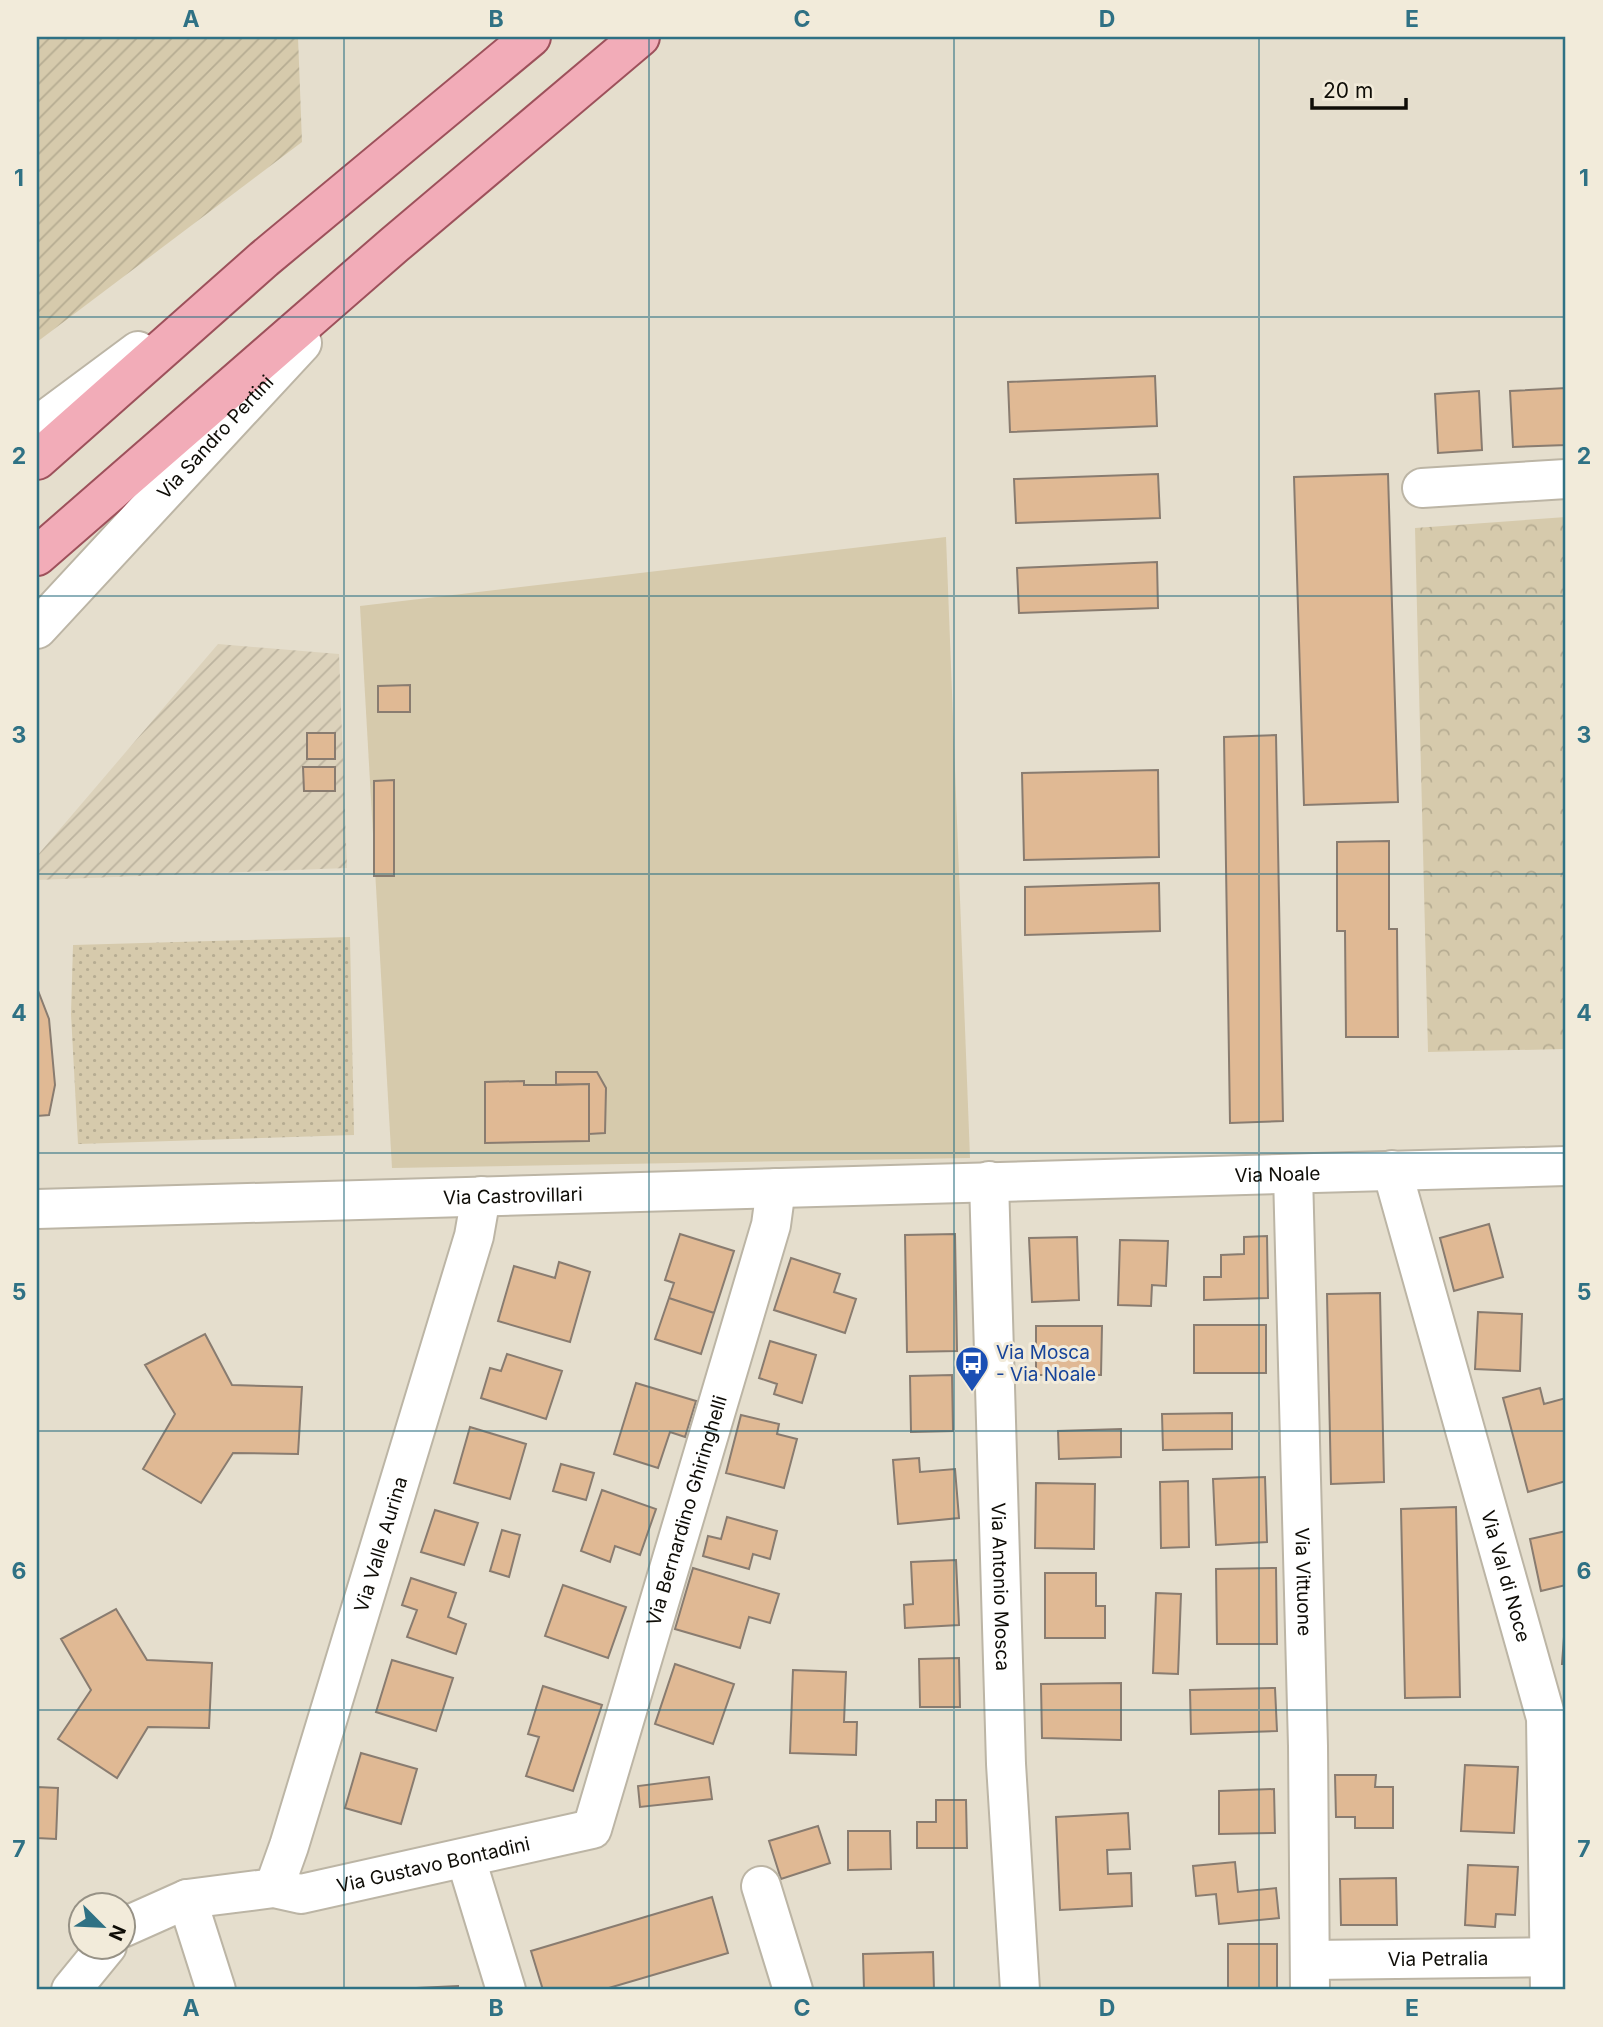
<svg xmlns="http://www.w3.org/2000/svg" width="1603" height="2027" viewBox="0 0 1603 2027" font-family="Inter,sans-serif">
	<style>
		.industrial { fill: url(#industrial-furrows) }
		.grass { fill: url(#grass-dots) }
		.park { fill: url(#park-crowns) }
		.garden { fill: url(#garden-furrows) }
		.pitch { fill: #d6caac }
		.building { fill: #e0b994; stroke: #897c70; stroke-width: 2 }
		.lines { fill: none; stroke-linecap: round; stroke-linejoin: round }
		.minor-casing { stroke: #bcb5a5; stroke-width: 42 }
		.major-casing { stroke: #9d515b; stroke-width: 42 }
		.minor { stroke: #fff; stroke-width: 38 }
		.major { stroke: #f2acb8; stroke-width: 38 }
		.grid { fill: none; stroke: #2f7184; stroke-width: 2; stroke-opacity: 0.55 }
		.labels { text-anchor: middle; stroke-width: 6; stroke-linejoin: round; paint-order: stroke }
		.street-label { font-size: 19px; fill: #0f0d07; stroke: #f2ebda }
		.transit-label { font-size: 19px; fill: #164399; stroke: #f2ebda; text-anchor: start }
		.neatline { fill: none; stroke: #2f7184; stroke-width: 2.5 }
		.grid-label { font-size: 23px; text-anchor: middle; font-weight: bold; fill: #2f7184 }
	</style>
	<defs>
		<pattern id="industrial-furrows" width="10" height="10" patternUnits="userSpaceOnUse" patternTransform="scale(1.75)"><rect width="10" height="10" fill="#dcd2bb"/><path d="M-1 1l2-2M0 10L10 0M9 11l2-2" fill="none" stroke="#bcb39f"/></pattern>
		<pattern id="grass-dots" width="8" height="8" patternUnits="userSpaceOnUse" patternTransform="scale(1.75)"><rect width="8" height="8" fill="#d6caac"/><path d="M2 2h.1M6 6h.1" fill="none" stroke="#b6ac92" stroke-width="1.8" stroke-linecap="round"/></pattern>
		<pattern id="park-crowns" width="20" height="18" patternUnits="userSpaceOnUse" patternTransform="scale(1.75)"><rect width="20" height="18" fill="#d6caac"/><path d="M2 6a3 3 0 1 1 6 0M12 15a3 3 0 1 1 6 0" fill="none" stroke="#b6ac92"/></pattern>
		<pattern id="garden-furrows" width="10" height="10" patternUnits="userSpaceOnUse" patternTransform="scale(1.75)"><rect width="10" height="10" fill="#d6caac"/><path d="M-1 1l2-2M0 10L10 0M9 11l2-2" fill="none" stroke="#b6ac92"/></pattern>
	</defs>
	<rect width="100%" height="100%" fill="#e5decd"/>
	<path class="industrial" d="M218 644 339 654 347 868 37 880V856Z"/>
	<path class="grass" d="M350 937 354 1135 78 1144 71 1014 73 945Z"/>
	<path class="park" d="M1566 517V1049L1428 1052 1415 528Z"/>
	<path class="garden" d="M37 37H298L302 142 37 342Z"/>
	<path class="pitch" d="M946 537 970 1158 392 1168 360 606Z"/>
	<path class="building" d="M1155 376 1157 426 1010 432 1008 382Z
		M1566 388V445L1513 447 1510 391Z
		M1479 391 1482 450 1438 453 1435 394Z
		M1158 474 1160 518 1016 523 1014 479Z
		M1388 474 1398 802 1304 805 1294 477Z
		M1157 562 1158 608 1019 613 1017 568Z
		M410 685V712H378V686Z
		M307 733H335V759H307Z
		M1276 735 1283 1121 1230 1123 1224 737Z
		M303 767H335V791H304Z
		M1158 770 1159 857 1024 860 1022 773Z
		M394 780V876H374V781Z
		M1389 841V929H1397L1398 1037H1346L1345 931H1337V842Z
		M1159 883 1160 931 1025 935V887Z
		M37 988 49 1019 55 1085 49 1115 37 1116Z
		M556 1072H597L606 1088 605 1133 589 1134V1084L556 1085Z
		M524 1081V1085L589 1084V1141L485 1143V1082Z
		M1489 1224 1503 1277 1454 1291 1440 1238Z
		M680 1234 734 1251 714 1313 669 1298 674 1283 665 1280Z
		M955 1234 957 1351 907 1352 905 1235Z
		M1267 1236 1268 1298 1204 1300V1277H1221V1255L1244 1254V1237Z
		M1077 1237 1079 1300 1032 1302 1029 1238Z
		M1120 1240 1168 1241 1166 1286 1152 1285 1151 1306 1118 1305Z
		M791 1258 840 1274 834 1292 856 1299 845 1333 774 1310Z
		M559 1262 590 1272 570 1342 498 1321 514 1266 555 1278Z
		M1380 1293 1384 1482 1331 1484 1327 1294Z
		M669 1298 714 1313 701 1354 655 1339Z
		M1478 1312 1522 1314 1520 1371 1475 1369Z
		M1194 1325H1266V1373H1194Z
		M1036 1326H1102L1101 1375H1036Z
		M205 1334 232 1385 302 1387 298 1454 233 1453 201 1503 143 1469 175 1414 145 1365Z
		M770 1341 816 1355 802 1403 774 1394 777 1384 759 1378Z
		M507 1354 562 1371 546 1419 481 1398 490 1368 501 1371Z
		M952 1375 953 1431 911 1432 910 1376Z
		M636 1383 696 1401 685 1437 670 1432 658 1468 614 1454Z
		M1540 1388 1544 1404 1566 1398V1481L1528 1492 1503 1398Z
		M1232 1413V1449L1163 1450 1162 1414Z
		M741 1415 779 1424 777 1434 797 1439 784 1488 726 1473Z
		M470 1427 526 1444 510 1499 454 1483Z
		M1121 1429V1457L1059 1459 1058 1431Z
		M919 1458 920 1472 955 1469 959 1518 898 1524 893 1460Z
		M561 1464 594 1473 586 1500 553 1491Z
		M1265 1477 1267 1542 1216 1545 1213 1479Z
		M1188 1481 1189 1547 1161 1548 1160 1482Z
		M1036 1483 1095 1484 1094 1549 1035 1548Z
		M602 1490 656 1509 640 1555 615 1546 610 1562 581 1551Z
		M1456 1507 1460 1697 1405 1698 1401 1509Z
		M435 1510 478 1523 464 1565 421 1552Z
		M727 1517 777 1531 770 1559 753 1554 749 1569 703 1556 708 1536 721 1539Z
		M502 1530 520 1535 509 1577 490 1571Z
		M1566 1531V1585L1541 1591 1530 1539Z
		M956 1560 959 1625 905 1628 904 1605 913 1604 911 1562Z
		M693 1568 779 1594 770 1623 749 1617 740 1648 675 1629Z
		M1276 1568 1277 1644H1217L1216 1569Z
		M1045 1573H1096V1606H1105V1638H1045Z
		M411 1578 456 1593 448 1617 466 1624 456 1654 407 1637 417 1610 402 1605Z
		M563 1585 626 1607 608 1658 545 1636Z
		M1156 1593 1181 1594 1178 1674 1153 1673Z
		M116 1609 147 1660 212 1663 209 1728 148 1727 117 1778 58 1739 91 1690 61 1639Z
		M1564 1637H1566V1664H1562Z
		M959 1658 960 1707H920L919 1659Z
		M392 1660 453 1678 436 1731 376 1712Z
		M675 1664 734 1684 713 1744 655 1724Z
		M793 1670 846 1672 844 1722H857L856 1755 790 1753Z
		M1121 1683V1740L1042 1738 1041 1684Z
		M543 1686 602 1705 573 1791 526 1776 539 1737 528 1734Z
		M1275 1688 1277 1731 1191 1734 1190 1690Z
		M361 1753 417 1769 401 1824 345 1808Z
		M1465 1765 1518 1767 1514 1833 1461 1831Z
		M1335 1775H1376L1375 1787H1393V1828H1355V1817H1336Z
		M709 1777 712 1799 640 1807 638 1786Z
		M37 1787 58 1788 56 1839 37 1838Z
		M1274 1789 1275 1833 1219 1834V1791Z
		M936 1800H966L967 1848H917V1822H936Z
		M1128 1813 1130 1849 1107 1850 1108 1874 1131 1873 1132 1906 1060 1910 1056 1817Z
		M818 1826 830 1863 781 1879 769 1841Z
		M848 1831H890L891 1869 848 1870Z
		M1235 1862 1238 1892 1276 1888 1279 1918 1219 1924 1216 1894 1196 1896 1193 1866Z
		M1468 1865 1518 1867 1515 1915 1496 1914 1495 1927 1465 1925Z
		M1396 1878 1397 1925H1341L1340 1879Z
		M712 1897 728 1953 602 1990H543L531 1951Z
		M1228 1944H1277V1990H1228Z
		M933 1952 934 1990H864L863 1954Z
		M458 1986V1990H373Z"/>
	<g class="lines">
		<g class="minor-casing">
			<g id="minor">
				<path d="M37 426 138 351"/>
				<path d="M1422 488 1566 479"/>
				<path id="s1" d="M37 629 302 343"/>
				<path id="s2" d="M1392 1170 1546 1718 1550 1990"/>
				<path id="s3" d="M1293 1174 1308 1746 1310 1990"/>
				<path id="s4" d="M989 1181 1006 1764 1020 1990"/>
				<path id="s5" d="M37 1209 1566 1166"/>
				<path d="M466 1859 506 1990"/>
				<path d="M761 1886 793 1990"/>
				<path id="s6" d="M274 1888 289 1846 474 1236 481 1196"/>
				<path d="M187 1899 216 1990"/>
				<path id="s7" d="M122 1928 187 1899 274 1888 301 1894 592 1829 771 1225 776 1188"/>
				<path id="s8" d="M1310 1960 1566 1957"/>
				<path d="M71 1990 107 1946"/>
			</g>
		</g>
		<g class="major-casing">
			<path id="major" d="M37 460 264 259 531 37
				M37 556 394 245 640 37"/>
		</g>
		<use href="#minor" class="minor"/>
		<use href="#major" class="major"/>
	</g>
	<path class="grid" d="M344 37V1990M649 37V1990M954 37V1990M1259 37V1990M37 317H1566M37 596H1566M37 874H1566M37 1153H1566M37 1431H1566M37 1710H1566"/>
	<defs>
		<g id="bus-pin" transform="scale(1.75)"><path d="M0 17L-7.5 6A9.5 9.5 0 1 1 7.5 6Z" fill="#1a4fb4" stroke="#f2ebda"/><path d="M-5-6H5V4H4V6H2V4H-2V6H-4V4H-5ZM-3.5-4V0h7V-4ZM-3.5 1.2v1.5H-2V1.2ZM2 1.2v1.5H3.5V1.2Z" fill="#fff"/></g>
	</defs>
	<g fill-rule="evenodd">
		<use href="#bus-pin" x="972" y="1363"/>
	</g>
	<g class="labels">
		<g class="street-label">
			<text dy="7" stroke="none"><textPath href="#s1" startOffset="262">Via Sandro Pertini</textPath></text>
			<text dy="7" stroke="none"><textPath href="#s5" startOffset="1241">Via Noale</textPath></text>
			<text dy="7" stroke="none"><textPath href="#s5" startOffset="476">Via Castrovillari</textPath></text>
			<text dy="7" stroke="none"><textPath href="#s7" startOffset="817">Via Bernardino Ghiringhelli</textPath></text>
			<text dy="7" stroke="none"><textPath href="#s6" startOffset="360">Via Valle Aurina</textPath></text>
			<text dy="7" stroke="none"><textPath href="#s2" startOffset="422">Via Val di Noce</textPath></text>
			<text dy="7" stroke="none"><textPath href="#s3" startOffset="408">Via Vittuone</textPath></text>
			<text dy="7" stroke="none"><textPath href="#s4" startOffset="406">Via Antonio Mosca</textPath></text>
			<text dy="7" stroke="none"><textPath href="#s7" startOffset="322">Via Gustavo Bontadini</textPath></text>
			<text dy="7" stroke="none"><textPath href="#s8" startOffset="128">Via Petralia</textPath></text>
		</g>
		<g class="transit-label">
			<text x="996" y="1359">Via Mosca<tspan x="996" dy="22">- Via Noale</tspan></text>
		</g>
	</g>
	<rect width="1603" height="2027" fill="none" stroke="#f2ebda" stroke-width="77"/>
	<g transform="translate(102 1926) rotate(114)"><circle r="33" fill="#f2ebda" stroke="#979286" stroke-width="2"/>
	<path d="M0-5L12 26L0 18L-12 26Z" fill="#2f7184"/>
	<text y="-10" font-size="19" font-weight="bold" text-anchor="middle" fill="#0f0d07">N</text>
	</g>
	<path d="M1312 98v10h94v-10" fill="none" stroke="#0f0d07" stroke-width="3.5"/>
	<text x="1323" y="98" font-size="21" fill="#0f0d07" stroke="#f2ebda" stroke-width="5" paint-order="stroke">20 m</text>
	<rect x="38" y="38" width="1526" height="1950" class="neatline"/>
	<g class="grid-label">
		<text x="191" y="27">A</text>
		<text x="496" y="27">B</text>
		<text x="802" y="27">C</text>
		<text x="1107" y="27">D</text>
		<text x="1412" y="27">E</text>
		<text x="19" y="186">1</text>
		<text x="1584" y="186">1</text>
		<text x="19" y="464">2</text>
		<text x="1584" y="464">2</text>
		<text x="19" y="743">3</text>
		<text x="1584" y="743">3</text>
		<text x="19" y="1021">4</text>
		<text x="1584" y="1021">4</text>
		<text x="19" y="1300">5</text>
		<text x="1584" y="1300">5</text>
		<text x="19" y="1579">6</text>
		<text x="1584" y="1579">6</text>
		<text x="19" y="1857">7</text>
		<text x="1584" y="1857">7</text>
		<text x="191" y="2016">A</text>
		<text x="496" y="2016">B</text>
		<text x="802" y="2016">C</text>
		<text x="1107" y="2016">D</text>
		<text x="1412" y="2016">E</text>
	</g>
</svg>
